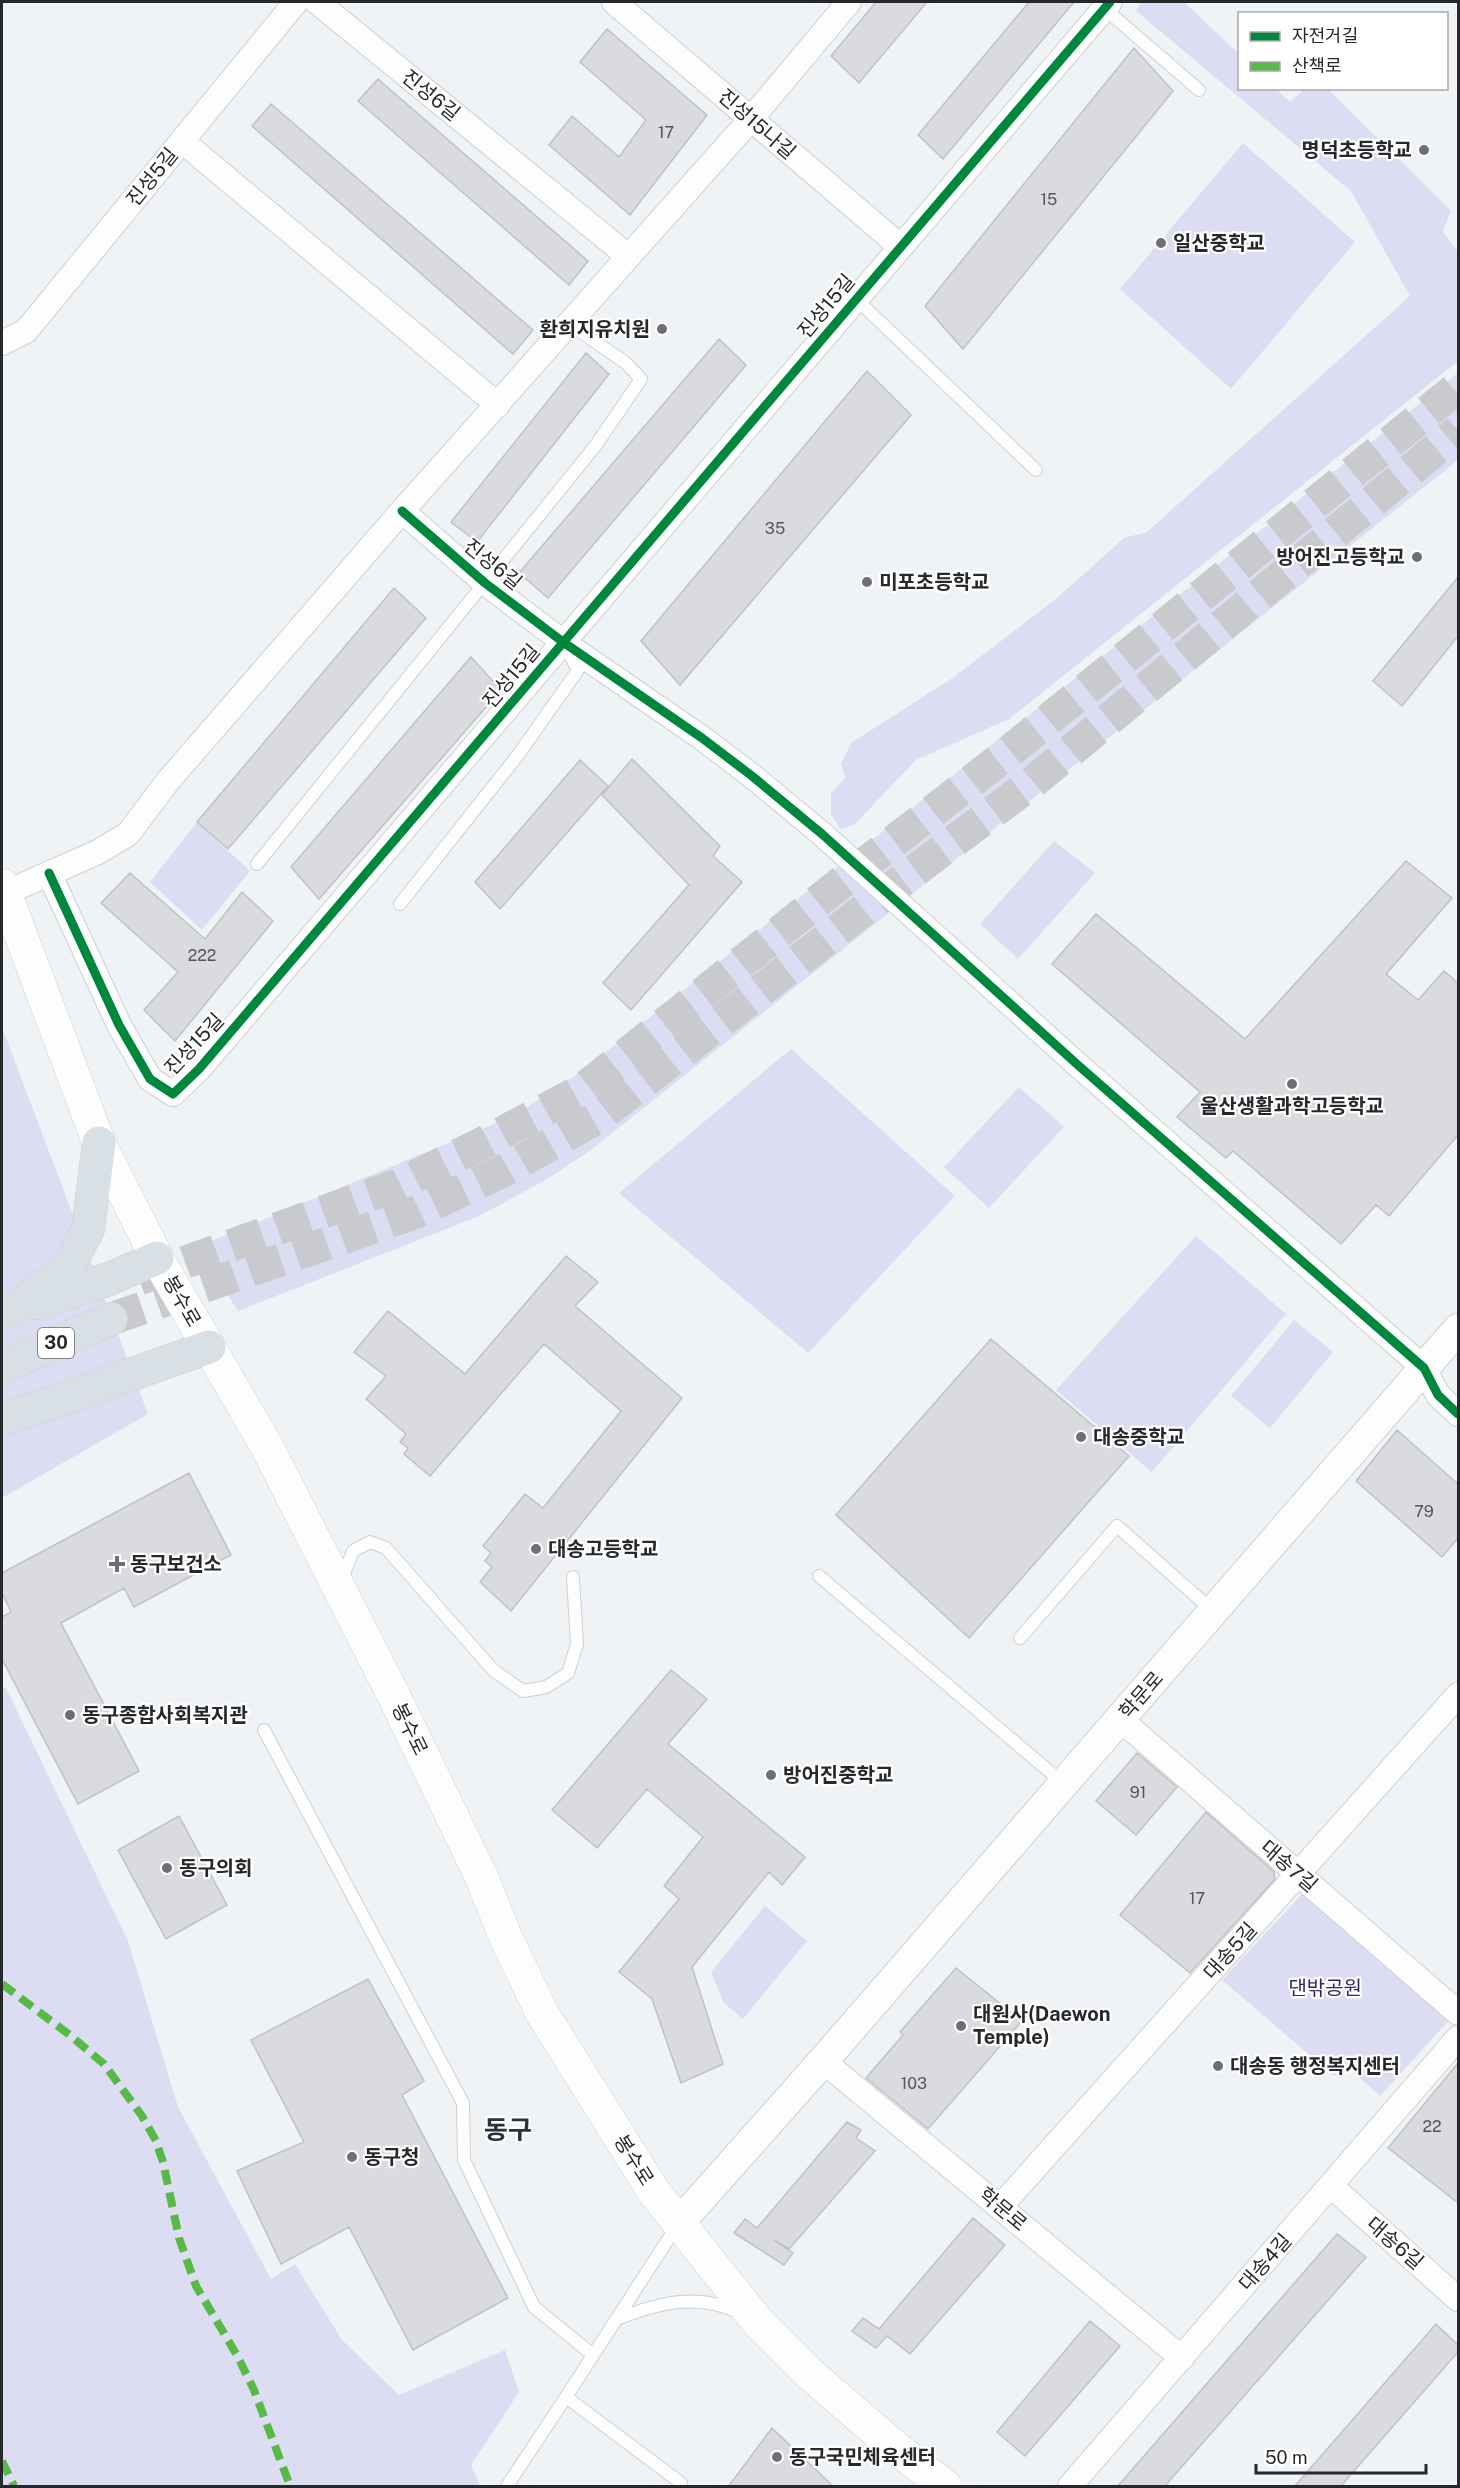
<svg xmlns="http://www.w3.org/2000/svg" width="1460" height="2488" viewBox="0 0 1460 2488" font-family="'Public Sans','Noto Sans KR',sans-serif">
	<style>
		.green { fill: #dcdcf2 }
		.building { fill: #d9dbde; stroke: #bfc1c3; stroke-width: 1.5 }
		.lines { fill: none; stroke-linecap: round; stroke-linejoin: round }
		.trunk-tunnel { stroke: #c8cacd; stroke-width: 33; stroke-dasharray: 33 16; stroke-linecap: butt }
		.service-casing { stroke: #cdd0d2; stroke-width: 14 }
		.minor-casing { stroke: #cdd0d2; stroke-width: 26 }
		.tertiary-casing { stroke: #cdd0d2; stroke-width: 32 }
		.secondary-casing { stroke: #cdd0d2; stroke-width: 34 }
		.trunk-casing { stroke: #ced0d1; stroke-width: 34 }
		.service { stroke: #fdfdfe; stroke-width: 12 }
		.minor { stroke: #fdfdfe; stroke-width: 24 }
		.tertiary { stroke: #fdfdfe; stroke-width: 30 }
		.secondary { stroke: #fdfdfe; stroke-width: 33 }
		.trunk { stroke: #d8e0e5; stroke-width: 33 }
		.quiet { stroke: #58b947; stroke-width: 8; stroke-dasharray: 15 8; stroke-linecap: butt }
		.cycleway-casing { stroke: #fff; stroke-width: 13 }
		.cycleway { stroke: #00873e; stroke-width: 9 }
		.poi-dot { fill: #6d6f72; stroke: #fff; stroke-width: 2 }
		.labels { text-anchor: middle; stroke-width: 4.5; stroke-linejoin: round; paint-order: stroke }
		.number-label { font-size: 16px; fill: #535558 }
		.shield { fill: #fff; stroke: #67686b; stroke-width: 1.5 }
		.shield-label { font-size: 18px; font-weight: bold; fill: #26282b }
		.street-label { font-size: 20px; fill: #26282b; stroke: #fff }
		.poi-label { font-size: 20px; font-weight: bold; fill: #26282b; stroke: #fff; text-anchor: start }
		.park-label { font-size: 20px; fill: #322663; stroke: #fff }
		.district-label { font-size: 26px; font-weight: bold; fill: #2c3137; stroke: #fff }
	</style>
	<rect width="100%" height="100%" fill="#f0f3f6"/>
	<path class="green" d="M1141 2H1184L1239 54 1240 88 1276 89 1290 102 1304 89H1328L1451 211 1443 231 1458 252V361L1009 719 916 760 854 825 840 829 831 814V793L845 778 841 764 851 743 954 677 1056 599 1124 538 1147 532 1410 296 1351 191 1136 11Z
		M1243 143 1355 242 1231 389 1120 289Z
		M1458 373V460L592 1149 544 1181 477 1217 238 1311 197 1247 494 1124 527 1107 582 1071Z
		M197 822 250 871 202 930 150 882Z
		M1054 841 1095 873 1018 959 980 924Z
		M2 1027 148 1414 2 1498Z
		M791 1049 955 1196 808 1353 619 1193Z
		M1019 1087 1064 1127 989 1208 944 1167Z
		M1196 1236 1286 1314 1152 1472 1056 1390Z
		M1294 1320 1333 1352 1270 1428 1231 1396Z
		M2 1688H6L128 1941 178 2107 271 2279 295 2264 342 2340 399 2395 505 2350 519 2392 471 2465 480 2486H2Z
		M1304 1892 1454 2015 1380 2096 1345 2065 1334 2076 1222 1980Z
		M765 1906 807 1941 743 2019 724 2003 711 1972Z"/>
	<path class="building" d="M876 2H927L859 83 831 56Z
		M1029 2H1074L943 159 918 135Z
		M607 29 707 115 630 215 549 145 572 116 619 157 646 120 580 62Z
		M1134 48 1173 91 963 349 925 306Z
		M378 79 588 261 569 285 358 101Z
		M271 104 533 330 513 354 252 126Z
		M719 339 746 365 548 598 519 573Z
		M586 353 609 374 477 542 451 522Z
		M867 371 911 415 680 685 641 641Z
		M1458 577V636L1402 706 1373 681Z
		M394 588 426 618 228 849 197 822Z
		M471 657 501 690 319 899 291 867Z
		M632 759 720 846 713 856 742 882 631 1010 603 983 689 885 602 795Z
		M580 760 608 786 500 909 475 882Z
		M1406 861 1452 898 1386 974 1418 1000 1444 971 1458 983V1135L1389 1216 1376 1205 1341 1244 1233 1151 1226 1158 1177 1117 1200 1092 1052 964 1096 914 1245 1039Z
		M130 873 205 939 242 892 273 921 175 1041 144 1010 178 972 101 903Z
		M566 1256 598 1282 575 1306 682 1398 511 1611 480 1582 492 1567 485 1561 491 1553 483 1546 525 1494 543 1508 621 1411 544 1344 430 1476 404 1454 408 1448 400 1442 406 1434 366 1399 386 1376 354 1352 388 1311 465 1374Z
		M991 1339 1129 1456 969 1638 836 1515Z
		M1397 1430 1458 1484V1538L1442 1557 1356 1481Z
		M189 1473 231 1555 134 1607 124 1588 61 1623 139 1771 78 1804 2 1659V1617L11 1612 2 1593V1573Z
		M671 1670 707 1699 668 1744 805 1857 782 1885 769 1872 692 1967 723 2064 681 2083 652 1999 619 1972 679 1899 664 1886 703 1837 647 1789 597 1848 552 1810Z
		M1137 1753 1177 1787 1136 1835 1096 1801Z
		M1206 1812 1274 1872 1275 1879 1190 1973 1120 1915Z
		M179 1816 227 1905 166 1939 118 1850Z
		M956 1968 1022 2021 928 2129 866 2078 903 2035 900 2032Z
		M368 1979 424 2081 402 2095 508 2298 413 2350 349 2227 281 2264 237 2171 304 2142 251 2040Z
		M1458 2063V2203L1388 2148Z
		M847 2122 861 2130 856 2138 875 2151 789 2249 774 2240 793 2253 784 2265 734 2233 745 2219 757 2228Z
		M973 2218 1005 2245 910 2354 887 2336 876 2348 852 2331 863 2318 879 2329Z
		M1337 2234 1366 2257 1164 2487H1117Z
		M1090 2321 1120 2346 1025 2456 997 2432Z
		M1436 2324 1458 2345V2352L1340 2487H1294Z
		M772 2428 834 2487H728Z"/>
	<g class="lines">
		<path class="trunk-tunnel" d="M139 1279 398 1185 483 1143 582 1090 862 866 1000 759 1458 387
			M111 1319 414 1213 507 1169 600 1116 888 891 1033 782 1458 431"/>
		<g class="service-casing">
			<path id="service" d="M1104 8 1199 90
				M856 299 1036 470
				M257 864 596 445 641 379 626 363 568 323
				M400 904 518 755 578 670 568 651
				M819 1576 1063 1783
				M344 1581 345 1571 353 1551 370 1542 386 1548 493 1670 523 1691 546 1687 568 1673 577 1644 573 1577
				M1020 1638 1117 1526 1213 1611
				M264 1730 463 2103 464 2160 534 2307 593 2355
				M678 2224 566 2397 681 2483
				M617 2319C658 2303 698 2292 740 2313
				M507 2486 566 2397"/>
		</g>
		<g class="minor-casing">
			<path id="minor" d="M317 2 628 256
				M614 2 901 247
				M182 141 498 405
				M2 343 26 331 296 2
				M402 511 485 583 563 642 702 738 752 776 822 834 1079 1066 1424 1368 1438 1395 1458 1414
				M49 873 119 1025 150 1079 173 1094 199 1069 1110 2
				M5 893 98 852 128 834 168 781 402 511 751 119 849 2
				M1120 1719 1458 2013
				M823 2061 1182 2358
				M1331 2186 1458 2299
				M1000 2207 1458 1695
				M1070 2486 1458 2038"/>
		</g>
		<g class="tertiary-casing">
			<path id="tertiary" d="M679 2223 823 2061 1458 1329"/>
		</g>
		<g class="secondary-casing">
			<path id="secondary" d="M2 885 99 1143 157 1258 266 1445 392 1692 481 1876 506 1938 542 2013 654 2192 758 2322 810 2374 896 2448 945 2486"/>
		</g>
		<g class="trunk-casing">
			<path id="trunk" d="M35 1303 109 1279 157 1258
				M14 1310 68 1267 88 1229 99 1143
				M2 1367 111 1319
				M2 1420 209 1347"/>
		</g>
		<use href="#service" class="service"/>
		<use href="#minor" class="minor"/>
		<use href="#tertiary" class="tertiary"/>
		<use href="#secondary" class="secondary"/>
		<use href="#trunk" class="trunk"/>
		<path class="quiet" d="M2 1984 71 2036 104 2064 142 2116 156 2141 163 2162 179 2238 196 2286 238 2357 254 2390 290 2486
			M2 2461 14 2486"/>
		<g class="cycleway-casing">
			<path id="cycleway" d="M402 511 485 583 563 642 702 738 752 776 822 834 1079 1066 1424 1368 1438 1395 1458 1414
				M49 873 119 1025 150 1079 173 1094 199 1069 1110 2"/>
		</g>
		<use href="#cycleway" class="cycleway"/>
	</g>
	<g class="poi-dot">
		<circle cx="1424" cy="150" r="6"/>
		<circle cx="1161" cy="243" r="6"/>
		<circle cx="662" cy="329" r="6"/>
		<circle cx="1417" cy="557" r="6"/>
		<circle cx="867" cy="582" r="6"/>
		<circle cx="1292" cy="1084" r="6"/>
		<circle cx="1081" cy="1437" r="6"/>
		<circle cx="536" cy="1549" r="6"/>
		<path d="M114 1555h6v6h6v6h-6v6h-6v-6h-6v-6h6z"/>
		<circle cx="70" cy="1715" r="6"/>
		<circle cx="771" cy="1775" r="6"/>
		<circle cx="167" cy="1868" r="6"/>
		<circle cx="961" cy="2026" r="6"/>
		<circle cx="1218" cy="2066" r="6"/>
		<circle cx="352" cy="2157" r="6"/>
		<circle cx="777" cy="2457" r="6"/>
	</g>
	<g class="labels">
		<g class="number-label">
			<text x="666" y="138">17</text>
			<text x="1049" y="205">15</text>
			<text x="775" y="534">35</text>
			<text x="202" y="961">222</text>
			<text x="1424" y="1517">79</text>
			<text x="1138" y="1798">91</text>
			<text x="1197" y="1904">17</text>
			<text x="914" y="2089">103</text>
			<text x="1432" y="2132">22</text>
		</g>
		<rect class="shield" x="38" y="1328" width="36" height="30" rx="4.5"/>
		<g class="shield-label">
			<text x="56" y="1349">30</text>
		</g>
		<g class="street-label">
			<text transform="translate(431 95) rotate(39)" y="7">진성6길</text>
			<text transform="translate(757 124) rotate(41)" y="7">진성15나길</text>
			<text transform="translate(152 177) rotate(-51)" y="7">진성5길</text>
			<text transform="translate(826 306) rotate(-50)" y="7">진성15길</text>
			<text transform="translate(493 564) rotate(39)" y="7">진성6길</text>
			<text transform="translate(511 676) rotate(-50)" y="7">진성15길</text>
			<text transform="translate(194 1044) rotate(-47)" y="7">진성15길</text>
			<text transform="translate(182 1301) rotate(60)" y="7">봉수로</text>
			<text transform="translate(1141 1695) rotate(-49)" y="7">학문로</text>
			<text transform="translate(410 1729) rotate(64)" y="7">봉수로</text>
			<text transform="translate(1289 1866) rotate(41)" y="7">대송7길</text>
			<text transform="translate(1230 1951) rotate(-48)" y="7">대송5길</text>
			<text transform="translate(634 2160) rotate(58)" y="7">봉수로</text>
			<text transform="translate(1003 2209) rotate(40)" y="7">학문로</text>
			<text transform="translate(1395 2243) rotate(41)" y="7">대송6길</text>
			<text transform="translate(1265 2262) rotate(-49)" y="7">대송4길</text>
		</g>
		<g class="poi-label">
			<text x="1412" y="157" text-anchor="end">명덕초등학교</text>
			<text x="1173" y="250">일산중학교</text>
			<text x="650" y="336" text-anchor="end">환희지유치원</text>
			<text x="1405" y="564" text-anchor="end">방어진고등학교</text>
			<text x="879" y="589">미포초등학교</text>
			<text x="1292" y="1113" text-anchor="middle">울산생활과학고등학교</text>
			<text x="1093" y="1444">대송중학교</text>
			<text x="548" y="1556">대송고등학교</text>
			<text x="130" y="1571">동구보건소</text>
			<text x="82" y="1722">동구종합사회복지관</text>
			<text x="783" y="1782">방어진중학교</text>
			<text x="179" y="1875">동구의회</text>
			<text x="973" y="2021">대원사(Daewon<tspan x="973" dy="23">Temple)</tspan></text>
			<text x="1230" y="2073">대송동 행정복지센터</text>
			<text x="364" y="2164">동구청</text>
			<text x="789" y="2464">동구국민체육센터</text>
		</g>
		<g class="park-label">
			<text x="1325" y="1995">댄밖공원</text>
		</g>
		<g class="district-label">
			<text x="508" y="2139">동구</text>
		</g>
	</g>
	<rect width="1460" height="2488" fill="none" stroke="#26282b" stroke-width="6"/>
	<rect x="1238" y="12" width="210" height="78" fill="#ffffff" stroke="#a8a9aa" stroke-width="1.5"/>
	<rect x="1250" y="32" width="30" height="9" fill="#00873e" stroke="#a8a9aa" stroke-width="1.5"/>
	<text x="1292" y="42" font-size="18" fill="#26282b">자전거길</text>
	<rect x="1250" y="62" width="30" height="9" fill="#58b947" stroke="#a8a9aa" stroke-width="1.5"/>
	<text x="1292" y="72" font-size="18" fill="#26282b">산책로</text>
	<path d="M1256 2464v9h170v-9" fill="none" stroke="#26282b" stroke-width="3"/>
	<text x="1265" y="2464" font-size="18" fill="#26282b" stroke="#ffffff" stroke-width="4.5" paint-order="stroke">50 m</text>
</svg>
